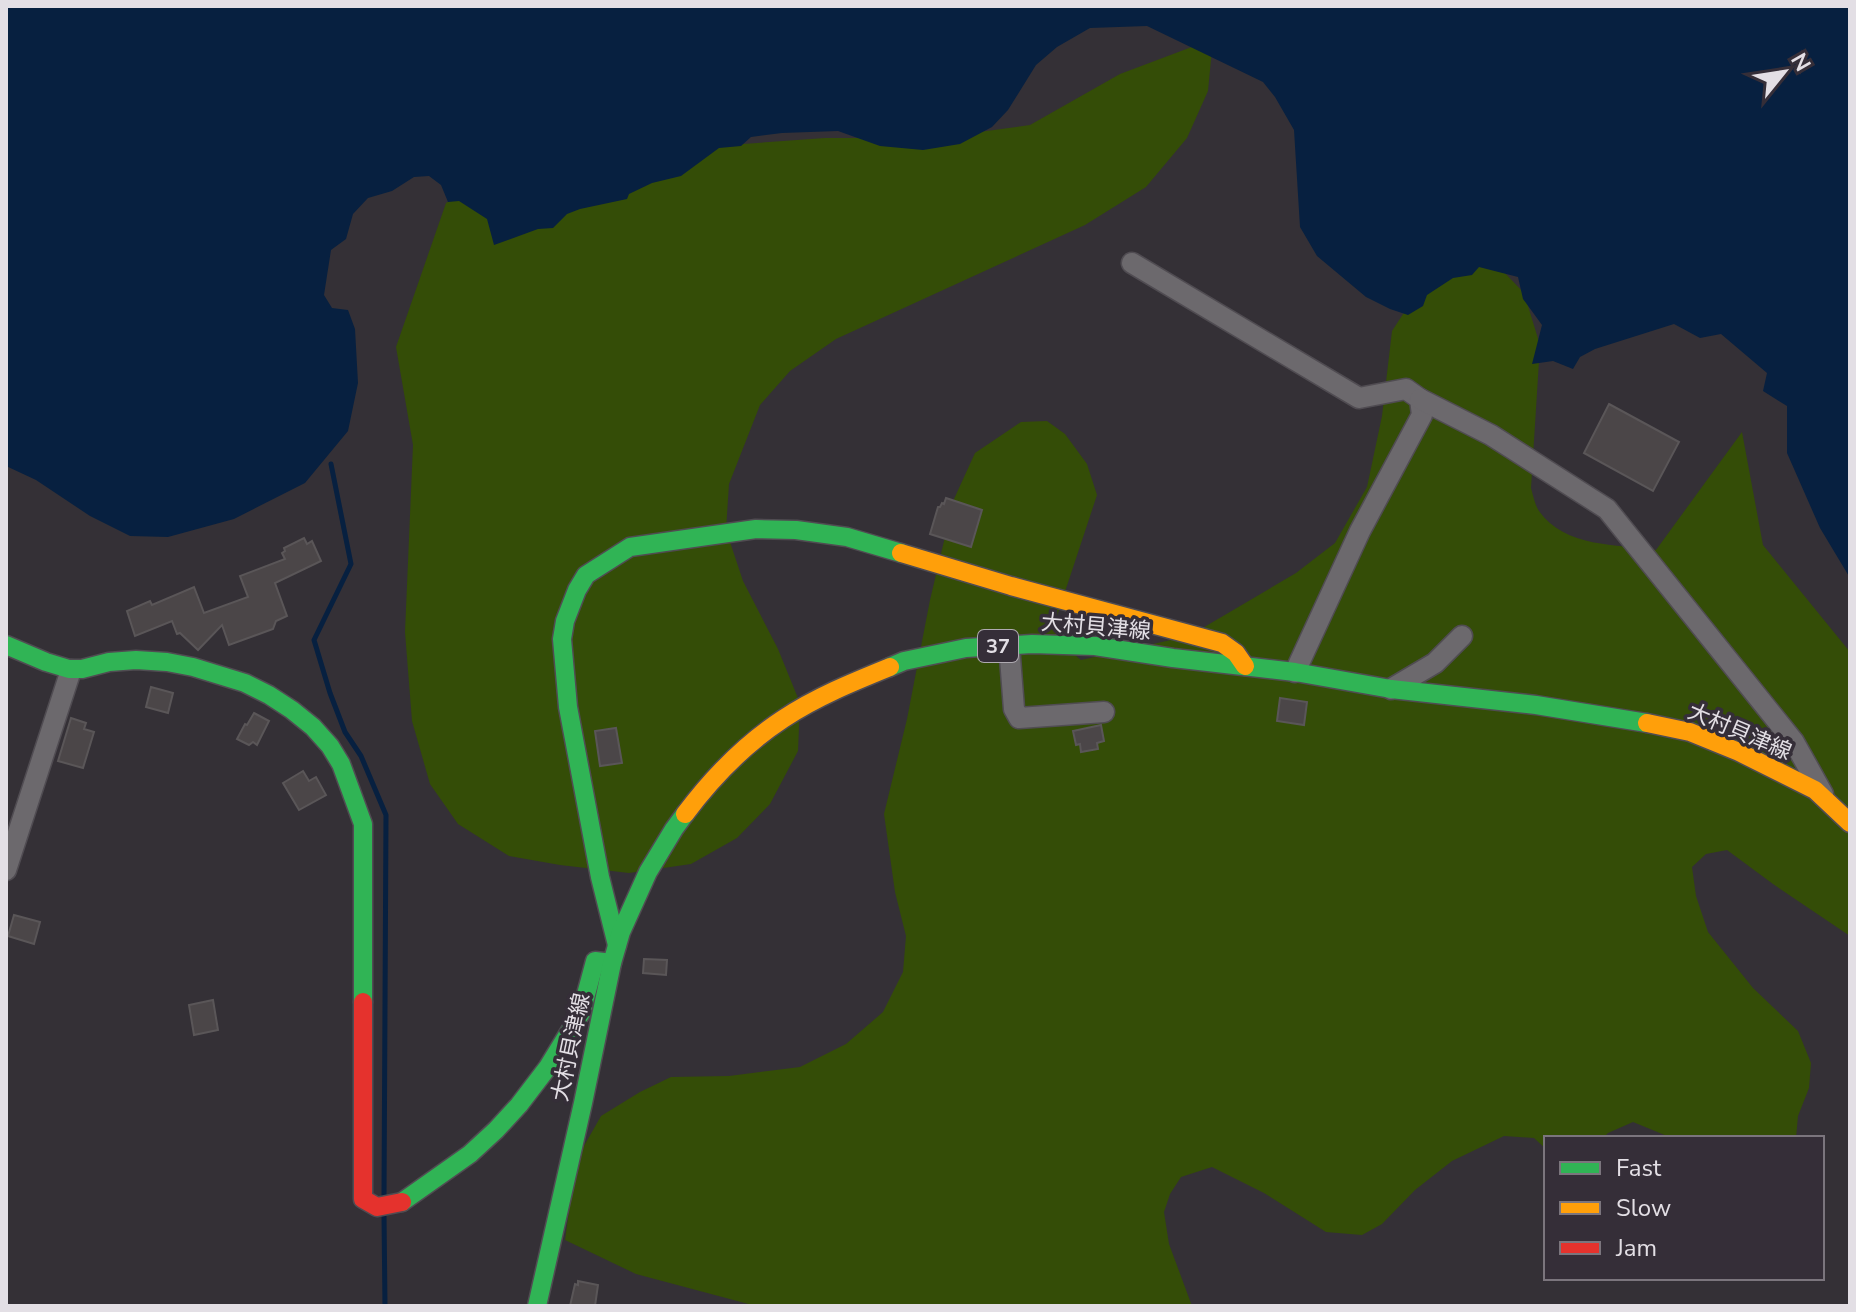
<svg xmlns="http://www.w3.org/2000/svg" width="1856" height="1312" font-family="'Nunito Sans','Noto Sans JP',sans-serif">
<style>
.green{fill:#344d07}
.water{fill:#072040}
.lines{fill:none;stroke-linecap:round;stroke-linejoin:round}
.stream{stroke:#072040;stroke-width:5}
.building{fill:#4b4648;stroke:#5a5658;stroke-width:2}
.street-casing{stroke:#504c52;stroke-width:23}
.fast-casing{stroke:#504c52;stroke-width:21}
.slow-casing{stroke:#504c52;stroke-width:21}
.jam-casing{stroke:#504c52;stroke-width:21}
.street{stroke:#6c696d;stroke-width:20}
.fast{stroke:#30b455;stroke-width:18}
.slow{stroke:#ff9f0a;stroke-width:18}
.jam{stroke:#e5322d;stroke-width:18}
.labels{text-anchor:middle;stroke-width:7;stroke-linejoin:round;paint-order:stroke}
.shield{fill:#352e38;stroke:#afaab1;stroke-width:2}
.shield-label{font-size:20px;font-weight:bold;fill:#e3dfe5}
.street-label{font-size:22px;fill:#e3dfe5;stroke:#352e38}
</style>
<rect width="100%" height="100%" fill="#343036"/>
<g class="green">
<path d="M1213,39L1208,91L1187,138L1146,187L1085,225L836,339L790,371L760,405L729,484L726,530L743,581L778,649L800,703L798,751L770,804L737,838L691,864L629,873L560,865L509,856L458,824L430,784L412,721L405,632L413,445L396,347L446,203L493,177L647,151L825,138H935L1030,125L1120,74Z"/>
<path d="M1485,262L1503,271L1524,293L1540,345L1531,488C1533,495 1535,505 1539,511C1565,548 1617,544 1656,550L1742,432L1763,545L1850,652V936L1773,884L1727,850L1706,854L1692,867L1696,896L1708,932L1753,988L1798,1031L1811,1063L1809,1088L1798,1116L1796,1138H1672L1633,1122L1608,1133L1603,1138H1546V1149L1534,1138L1504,1136L1452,1161L1415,1190L1382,1224L1362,1235L1326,1232L1264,1193L1212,1167L1181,1177L1170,1194L1164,1212L1169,1244L1192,1306H756L636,1274L565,1240L576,1160L601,1116L640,1092L671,1077L729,1076L800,1067L846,1044L883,1012L903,972L906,936L895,892L884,814L907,719L930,600L954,499L975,453L1021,422L1047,421L1065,434L1087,464L1097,495L1055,622L1058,641L1081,660L1189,636L1296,573L1335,543L1367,487L1382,416L1392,331L1416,294Z"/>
</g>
<path class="water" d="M6,6H1850V578L1820,528L1787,453V406L1763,391L1767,373L1721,334L1700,338L1674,324L1595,349L1580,357L1573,369L1553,361L1532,364L1542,325L1523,299L1518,277L1479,267L1472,275L1453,278L1427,295L1423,306L1408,315L1390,309L1366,297L1317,256L1300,227L1294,130L1275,97L1263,82L1147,26L1090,28L1057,47L1036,65L1008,110L992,127L960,144L923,150L880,146L838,131L782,133L751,137L741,146L719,148L681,176L652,183L629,194L627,199L580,209L567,214L553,228L538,229L494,245L487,219L459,201L448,202L441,185L429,176L414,177L392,191L368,198L353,214L346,239L331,250L324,295L332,308L348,310L355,329L358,383L348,431L305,483L234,519L168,537L130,536L90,516L36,480L6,466Z"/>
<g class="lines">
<g class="stream">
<path d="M331,464L351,564L314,640L330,693L345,732L361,756L386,815L384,1197"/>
<path d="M384,1215L385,1306"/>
</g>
</g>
<g class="building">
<path d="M1609,404L1679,442L1653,491L1584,453Z"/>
<path d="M946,498L982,510L971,547L930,534L938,507H940L942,503L944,504Z"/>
<path d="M304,538L307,544L312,541L321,561L275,583L287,616L276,621L273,629L229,645L222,625L198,650L180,633L177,634L172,621L135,636L127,611L150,601L152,605L194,587L204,613L248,597L240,576L285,559L282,553L285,551L284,548Z"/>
<path d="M151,687L173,693L168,713L146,707Z"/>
<path d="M1280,698L1307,702L1304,725L1277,721Z"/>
<path d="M254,713L269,721L257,745L253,742L249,745L237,739L245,724L247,725Z"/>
<path d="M71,718L86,723L84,729L94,732L83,768L58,761Z"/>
<path d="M1101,725L1104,741L1097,743L1098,749L1081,752L1080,744L1076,745L1073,731Z"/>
<path d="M616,728L622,763L600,766L595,731Z"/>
<path d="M303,771L309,781L316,777L326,795L299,810L283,783Z"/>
<path d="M14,915L40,922L34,944L8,936Z"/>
<path d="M644,959L667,960L666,975L643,973Z"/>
<path d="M213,1000L218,1030L194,1035L189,1005Z"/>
<path d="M578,1281L598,1285L595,1306H570L575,1284L578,1285Z"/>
</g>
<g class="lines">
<defs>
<g id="street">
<path d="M1132,263L1359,398L1406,389L1420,399L1422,415L1360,531L1295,672"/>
<path d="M1420,399L1491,435L1607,509L1794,742L1823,794"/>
<path d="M1009,645L1014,709L1019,718L1104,712"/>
<path d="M1391,689L1435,663L1462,636"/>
<path d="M6,870L71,670"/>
</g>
<g id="fast">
<path d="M6,645L46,662L69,669H82L109,662L136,660L167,662L193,667L245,683L269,695L292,710L313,727L330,746L341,764L363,824V1002"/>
<path d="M890,667L904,661L966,648L1032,644L1095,646L1173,658L1295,672L1391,689L1536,705L1647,723"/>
<path d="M617,945L600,877L568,707L562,639L565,621L577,590L586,575L630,547L756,529L796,530L847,537L901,553"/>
<path d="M402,1202L470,1154L496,1130L519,1105L548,1067L581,1013L595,961L612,963"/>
<path d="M537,1306L583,1103L612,963L621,932L648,872L674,829L685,814"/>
</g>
<g id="slow">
<path d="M901,553L1011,586L1222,643L1236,653L1245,666"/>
<path d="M1647,723L1690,732L1739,752L1815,790L1850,823"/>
<path d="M685,814C712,778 745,744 783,719C816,697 853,682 890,667"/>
</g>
<path id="jam" d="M363,1002V1199L377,1207L402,1202"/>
</defs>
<use href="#street" class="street-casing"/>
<use href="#fast" class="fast-casing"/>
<use href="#slow" class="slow-casing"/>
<use href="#jam" class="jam-casing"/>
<use href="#street" class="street"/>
<use href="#fast" class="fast"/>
<use href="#slow" class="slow"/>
<use href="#jam" class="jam"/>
</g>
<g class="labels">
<rect class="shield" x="978" y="630" width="40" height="32" rx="6"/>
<g class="shield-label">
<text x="998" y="653">37</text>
</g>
<g class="street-label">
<text transform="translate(1096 626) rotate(5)" y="8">大村貝津線</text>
<text transform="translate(1740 731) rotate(23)" y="8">大村貝津線</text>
<text transform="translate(570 1047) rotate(-78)" y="8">大村貝津線</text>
</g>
</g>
<rect width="1856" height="1312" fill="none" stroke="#e3dfe5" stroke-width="16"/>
<rect x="1544" y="1136" width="280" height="144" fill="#352e38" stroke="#7b757d" stroke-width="2"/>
<rect x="1560" y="1162" width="40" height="12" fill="#30b455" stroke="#7b757d" stroke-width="2"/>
<text x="1616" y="1176" font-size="24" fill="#e3dfe5">Fast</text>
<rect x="1560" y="1202" width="40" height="12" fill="#ff9f0a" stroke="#7b757d" stroke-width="2"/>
<text x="1616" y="1216" font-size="24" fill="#e3dfe5">Slow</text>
<rect x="1560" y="1242" width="40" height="12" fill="#e5322d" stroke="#7b757d" stroke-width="2"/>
<text x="1616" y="1256" font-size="24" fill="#e3dfe5">Jam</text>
<g transform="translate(1784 72) rotate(60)" stroke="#352e38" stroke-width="6" paint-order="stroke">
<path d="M0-6L14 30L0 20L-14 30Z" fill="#e3dfe5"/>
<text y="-12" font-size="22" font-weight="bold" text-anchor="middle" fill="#e3dfe5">N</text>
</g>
</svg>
